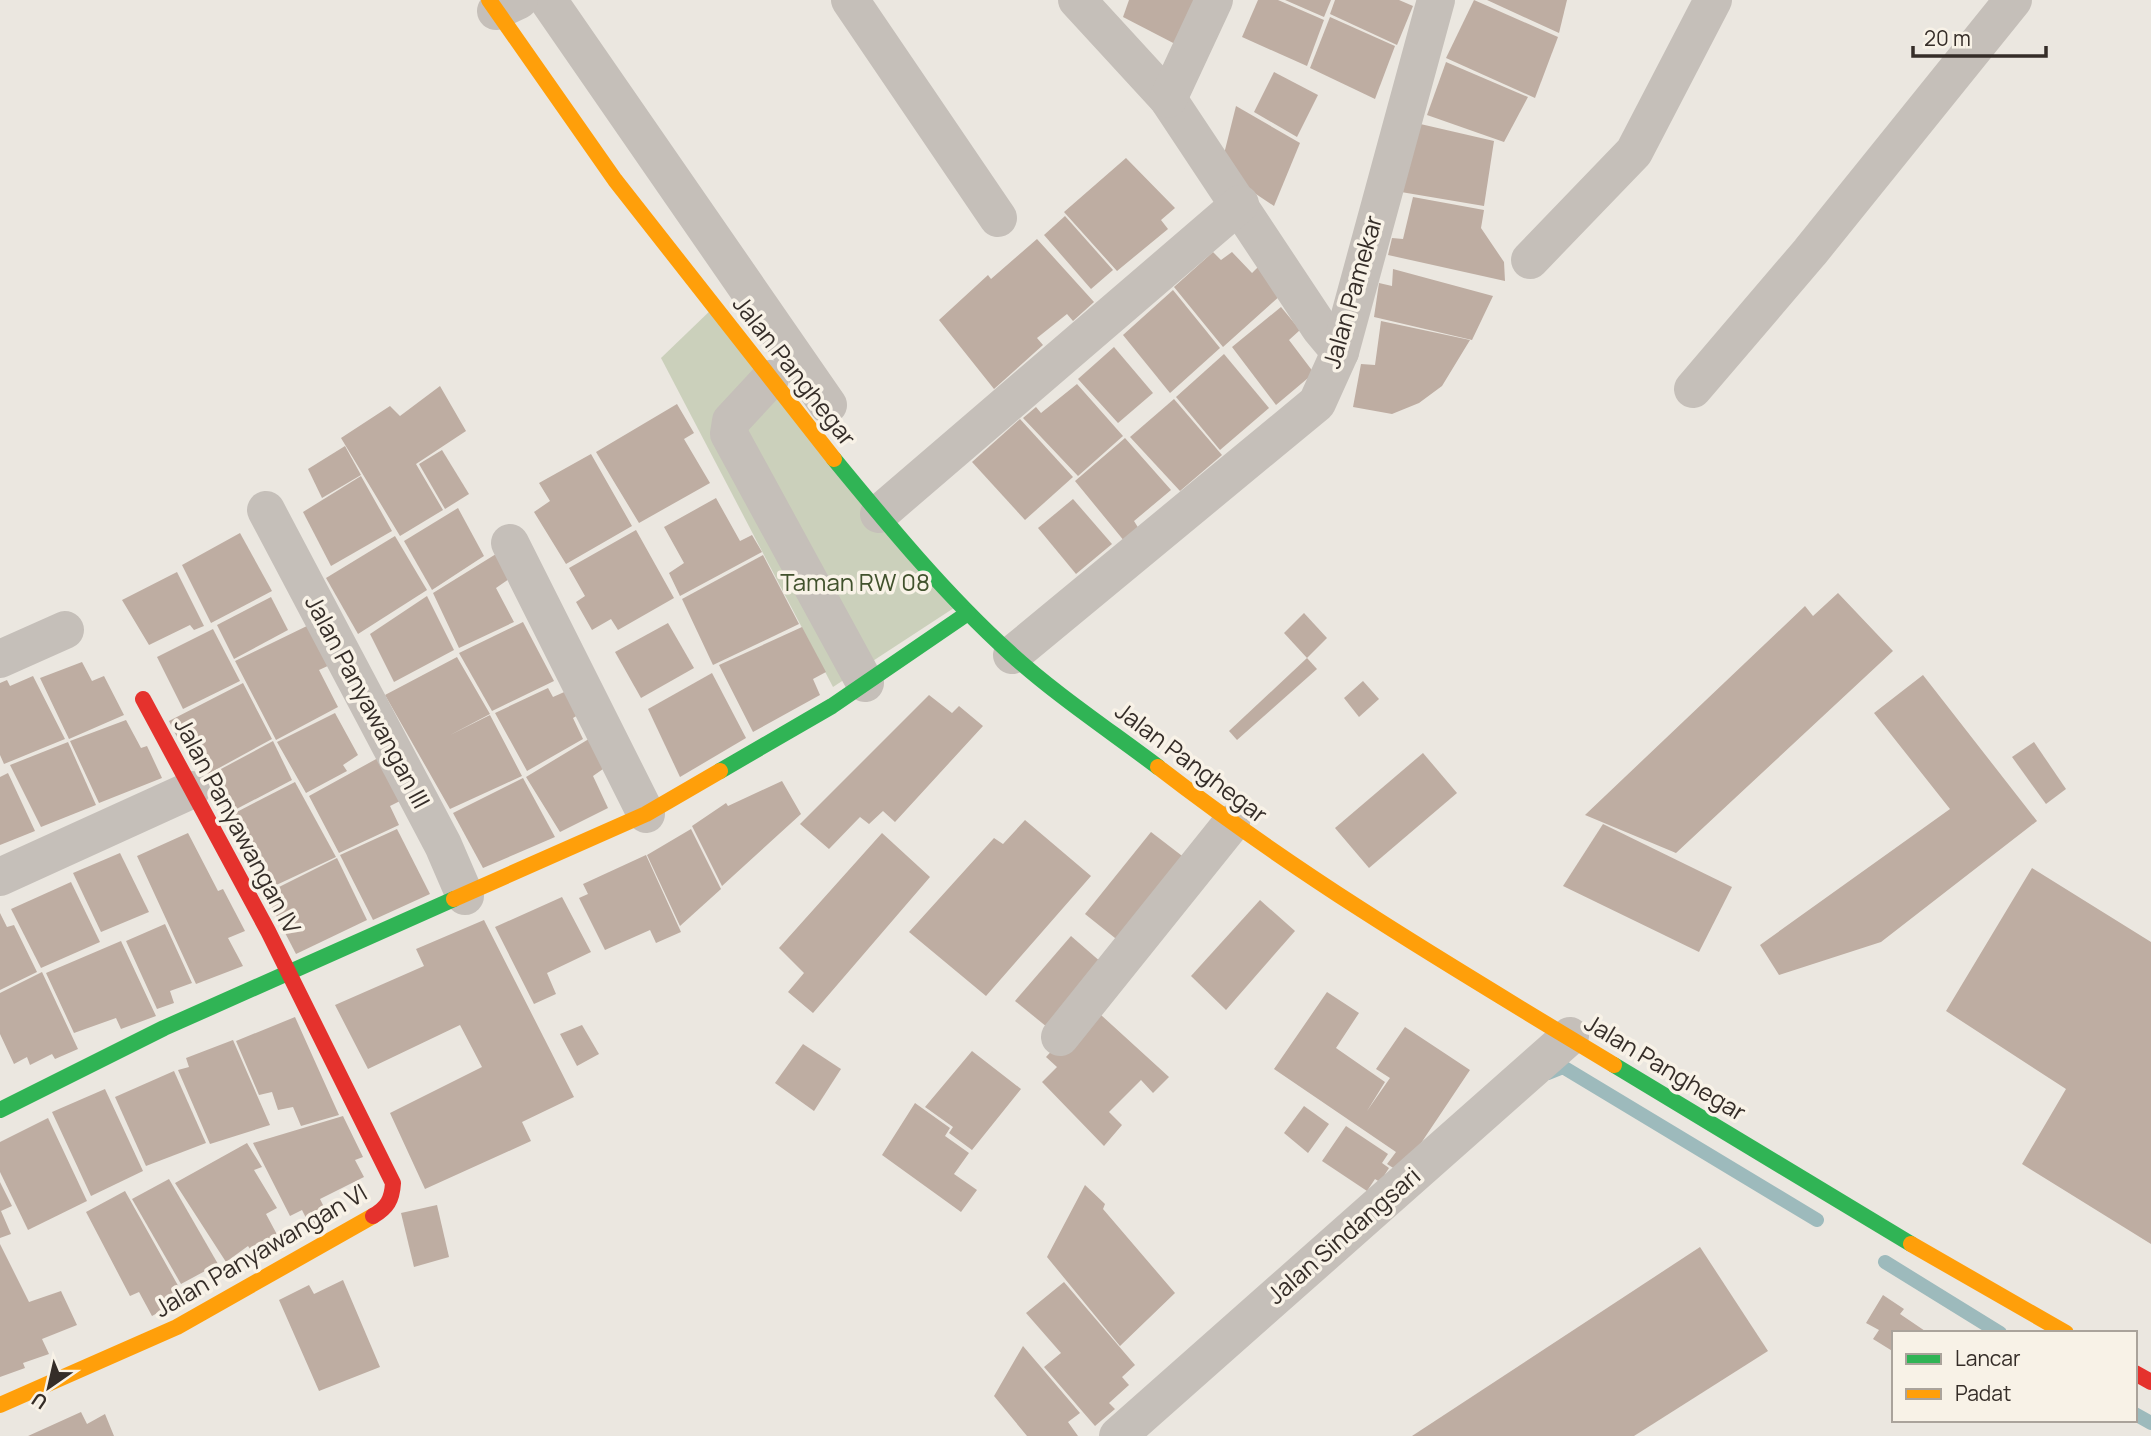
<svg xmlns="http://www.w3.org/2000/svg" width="2151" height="1436" font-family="Manrope,sans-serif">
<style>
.green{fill:#cbd0bb}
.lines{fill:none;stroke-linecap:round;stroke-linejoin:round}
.stream{stroke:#9dbabc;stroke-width:14}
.building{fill:#beada2}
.street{stroke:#c5bfb9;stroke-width:38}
.fast{stroke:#30b455;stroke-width:16}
.slow{stroke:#ff9f0a;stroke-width:16}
.jam{stroke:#e5322d;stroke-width:16}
.labels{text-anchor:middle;stroke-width:7;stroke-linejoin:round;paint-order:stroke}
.street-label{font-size:24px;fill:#352d28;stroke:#f8f2e7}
.park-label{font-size:24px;fill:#41522d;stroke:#f8f2e7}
</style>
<rect width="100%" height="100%" fill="#ebe7e0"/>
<path class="green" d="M714,307L960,604L833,687L661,358Z"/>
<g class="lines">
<g class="stream">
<path d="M1548,1073L1563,1067L1817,1220"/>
<path d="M1885,1262L2000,1333"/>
<path d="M2135,1414L2151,1423"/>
</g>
</g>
<g class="building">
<path d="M1129,0H1199L1179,46L1123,17Z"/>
<path d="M1258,0H1278L1324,20L1307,66L1242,37Z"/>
<path d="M1285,0H1331L1324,17Z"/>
<path d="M1335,0H1399L1413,6L1397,45L1330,14Z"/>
<path d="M1474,0L1558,37L1535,98L1446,58Z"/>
<path d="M1487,0H1567L1559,33Z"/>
<path d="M1330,17L1395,46L1375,99L1310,68Z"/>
<path d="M1446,62L1528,97L1504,142L1427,115Z"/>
<path d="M1274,72L1318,95L1297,137L1254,112Z"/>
<path d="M1236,106L1300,143L1274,206L1220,170Z"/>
<path d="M1416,123L1494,141L1484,206L1401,192Z"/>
<path d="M1126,158L1175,208L1161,220L1168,229L1117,271L1064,212Z"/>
<path d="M1413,197L1484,210L1481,228L1504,262L1505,281L1388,255L1392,238L1403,239Z"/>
<path d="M1065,216L1113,270L1091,289L1044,235Z"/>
<path d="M1037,239L1094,302L1073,321L1067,314L1037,338L1043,345L994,389L939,320L988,275L991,279Z"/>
<path d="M1213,252L1221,260L1232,252L1252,273L1258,267L1281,295L1223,347L1174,287Z"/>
<path d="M1393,269L1493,296L1472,340L1374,317L1379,283L1392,286Z"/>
<path d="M1173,290L1220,348L1170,393L1123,335Z"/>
<path d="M1281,307L1300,330L1289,340L1314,373L1276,405L1232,347Z"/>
<path d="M1381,321L1470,340L1442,386L1419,403L1392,414L1353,407L1361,364L1375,365Z"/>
<path d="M1114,347L1153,393L1118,423L1078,379Z"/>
<path d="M1224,354L1269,408L1220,450L1176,397Z"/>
<path d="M1077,384L1123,436L1078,476L1023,418L1036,407L1041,413Z"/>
<path d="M440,386L466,431L416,464L443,510L400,536L341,438L390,406L400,416Z"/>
<path d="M1174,399L1222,455L1180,491L1130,437Z"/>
<path d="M677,404L694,433L684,439L710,483L639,523L596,452Z"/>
<path d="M1020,419L1073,477L1025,520L972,462Z"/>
<path d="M1125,438L1171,490L1134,521L1139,529L1125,542L1075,481Z"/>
<path d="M345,446L361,475L322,498L308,469Z"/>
<path d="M442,450L469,494L445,509L419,464Z"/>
<path d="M591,454L632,526L566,564L534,512L550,501L539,483Z"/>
<path d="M361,476L392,531L331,566L303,512Z"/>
<path d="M716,498L740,541L752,535L762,552L680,596L669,573L684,563L664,527Z"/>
<path d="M1073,499L1112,544L1076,574L1038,528Z"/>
<path d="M458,508L484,556L432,590L404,541Z"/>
<path d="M636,530L674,598L618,630L611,619L592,630L576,602L585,596L569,568Z"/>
<path d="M240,533L272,591L211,623L182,565Z"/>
<path d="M395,536L427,590L358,634L326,578Z"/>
<path d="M496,554L509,579L496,588L514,622L459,648L433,593Z"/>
<path d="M763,555L799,624L713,665L682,599Z"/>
<path d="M177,572L204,626L194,630L190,625L149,645L122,600Z"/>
<path d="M1838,593L1893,651L1676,853L1585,815L1805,606L1813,616Z"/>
<path d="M427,596L454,650L394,682L370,634Z"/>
<path d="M271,597L288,630L234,659L217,625Z"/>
<path d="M1304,613L1327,638L1307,658L1284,633Z"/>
<path d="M523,622L554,681L492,711L459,653Z"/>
<path d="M668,623L694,668L641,698L615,652Z"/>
<path d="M311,624L332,664L319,670L338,707L276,740L235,661Z"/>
<path d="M802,627L826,672L813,679L820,695L753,732L719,665Z"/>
<path d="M213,629L240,681L183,709L157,657Z"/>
<path d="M457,657L490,714L450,735L490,715L522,776L450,809L385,695Z"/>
<path d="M1307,658L1317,669L1237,740L1229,731Z"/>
<path d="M82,662L92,681L104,676L124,715L69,739L40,678Z"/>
<path d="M712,673L746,738L680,777L648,709Z"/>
<path d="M1923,675L2037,821L1881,942L1779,975L1760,945L1950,809L1874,713Z"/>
<path d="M33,676L65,739L4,764L0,755V683L7,680L10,686Z"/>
<path d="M1363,681L1379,699L1359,717L1344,698Z"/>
<path d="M243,683L272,739L208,774L188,735L178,739L169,721Z"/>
<path d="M548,688L553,697L571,689L583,712L573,718L583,739L527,771L495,713Z"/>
<path d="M929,695L952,713L959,706L983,726L895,822L883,811L869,824L860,817L829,849L800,824Z"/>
<path d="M335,713L358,755L343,765L347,771L306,793L277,742Z"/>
<path d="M126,720L141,748L147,746L162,778L99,803L70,741Z"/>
<path d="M597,734L613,762L593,776L608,808L560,832L526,777Z"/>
<path d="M273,741L292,780L227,814L208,776Z"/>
<path d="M68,742L96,805L41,827L10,765Z"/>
<path d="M2034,742L2066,789L2046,804L2012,757Z"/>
<path d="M1423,753L1457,793L1369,868L1335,828Z"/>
<path d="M378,758L400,801L390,806L399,825L339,853L309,796Z"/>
<path d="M8,773L35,831L0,845V777Z"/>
<path d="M523,778L555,837L483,868L453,813Z"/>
<path d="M782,781L801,814L722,886L692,826L726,803L728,806Z"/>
<path d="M295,782L336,857L270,888L229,816Z"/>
<path d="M1025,820L1091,876L986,996L909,932L994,838L1003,844Z"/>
<path d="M1603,824L1732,887L1699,952L1563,886Z"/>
<path d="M397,829L430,894L373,920L340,855Z"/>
<path d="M691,829L721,889L680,926L647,855Z"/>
<path d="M1151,832L1190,862L1125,946L1085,914Z"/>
<path d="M188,833L218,891L223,889L245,931L228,938L243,966L196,984L137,856Z"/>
<path d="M882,833L930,877L813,1013L788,992L804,973L779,948Z"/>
<path d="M120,853L149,912L101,932L73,873Z"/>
<path d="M646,855L681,932L656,943L650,930L605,950L579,898L588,894L583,884Z"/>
<path d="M337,858L367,920L296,954L265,894Z"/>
<path d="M2032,868L2151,942V1244L2022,1164L2066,1089L1946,1011Z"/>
<path d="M71,882L100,942L41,968L11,909Z"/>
<path d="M562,897L591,952L547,973L556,994L534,1004L495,927Z"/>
<path d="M1260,900L1295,931L1226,1010L1191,976Z"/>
<path d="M0,913L7,927L14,925L37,972L0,990Z"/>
<path d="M484,920L574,1097L522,1122L531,1141L425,1189L390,1113L482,1067L460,1025L368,1069L335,1005L424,966L416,949Z"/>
<path d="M165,924L192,983L170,991L174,1003L157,1009L126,941Z"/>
<path d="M1071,936L1102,963L1047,1027L1015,1001Z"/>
<path d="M121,941L156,1016L121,1029L116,1018L74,1033L46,973Z"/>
<path d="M42,972L78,1049L55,1059L52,1054L30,1065L27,1057L14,1064L0,1034V993Z"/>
<path d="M1327,992L1359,1013L1336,1048L1385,1082L1367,1111L1390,1078L1376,1069L1405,1027L1470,1070L1401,1173L1387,1164L1396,1152L1274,1069Z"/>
<path d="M1101,1015L1169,1077L1153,1093L1141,1080L1109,1112L1122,1125L1104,1146L1042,1082L1057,1067L1046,1057L1068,1033Z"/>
<path d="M295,1017L339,1115L301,1126L293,1107L278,1110L272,1092L259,1095L236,1041Z"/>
<path d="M582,1025L599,1054L577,1066L560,1034Z"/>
<path d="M233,1040L270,1125L210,1144L178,1070L189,1067L186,1058Z"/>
<path d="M803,1044L841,1069L814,1111L775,1083Z"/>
<path d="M972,1051L1021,1089L972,1150L949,1133L953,1127L925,1107Z"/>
<path d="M174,1071L206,1143L146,1166L115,1097Z"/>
<path d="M105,1089L143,1171L91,1196L52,1112Z"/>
<path d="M915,1103L950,1128L945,1136L969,1153L954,1174L977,1190L961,1212L882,1155Z"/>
<path d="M1304,1106L1329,1124L1308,1153L1284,1133Z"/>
<path d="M343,1116L363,1157L355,1160L364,1177L320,1199L329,1217L311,1228L302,1210L290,1216L253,1143Z"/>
<path d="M48,1118L87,1201L28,1230L0,1172V1142Z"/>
<path d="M1346,1126L1388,1154L1382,1163L1389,1168L1380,1182L1375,1179L1367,1191L1322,1161Z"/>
<path d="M247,1143L262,1167L254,1170L277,1208L266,1214L281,1242L257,1259L248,1246L226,1262L175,1183Z"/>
<path d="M169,1179L218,1264L181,1284L132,1199Z"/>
<path d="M0,1182L12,1206L1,1211L11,1234L0,1238Z"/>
<path d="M1085,1185L1105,1204L1103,1209L1175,1293L1120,1346L1047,1257Z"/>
<path d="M125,1191L185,1298L152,1316L139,1292L130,1296L86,1212Z"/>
<path d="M437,1205L449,1257L414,1267L401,1213Z"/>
<path d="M0,1244L29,1302L61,1291L77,1325L42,1339L49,1354L23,1363L25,1368L0,1377Z"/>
<path d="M1700,1247L1768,1351L1634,1436H1412Z"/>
<path d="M343,1280L380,1367L319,1391L279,1300L309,1285L314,1294Z"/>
<path d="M1064,1282L1135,1365L1122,1377L1129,1385L1109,1403L1115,1409L1095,1426L1044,1367L1061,1353L1026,1313Z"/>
<path d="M1883,1295L1904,1309L1900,1314L1928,1333H1894V1352L1873,1339L1879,1330L1866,1323Z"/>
<path d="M1023,1346L1080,1413L1068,1422L1078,1436H1027L994,1396Z"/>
<path d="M81,1412L87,1424L105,1414L114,1436H28Z"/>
</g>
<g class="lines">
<g class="street">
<path d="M548,0L828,405"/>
<path d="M850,0L998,218"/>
<path d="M1077,0L1168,99L1320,328L1340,352"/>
<path d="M496,11L519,0"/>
<path d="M1168,99L1214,0"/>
<path d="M1530,260L1634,152L1713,0"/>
<path d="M770,379L731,421L729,434L865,683"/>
<path d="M1693,389L1810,252L2013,0"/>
<path d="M266,510L443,845L465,896"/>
<path d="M879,514L1240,204"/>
<path d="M510,543L646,814"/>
<path d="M1012,655L1317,403L1340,352L1436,0"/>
<path d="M0,659L65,630"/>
<path d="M0,877L191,790"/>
<path d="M1060,1037L1231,824"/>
<path d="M1118,1436L1570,1036"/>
</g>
<g class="fast">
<path d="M834,459C889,526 945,594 1010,653C1055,694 1109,730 1158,767"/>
<path d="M720,771L832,706L968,613"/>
<path d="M1614,1065L1911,1244"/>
<path d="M0,1110L164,1028L454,899"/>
</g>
<g class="slow">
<path d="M489,0L615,180L834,459"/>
<path d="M1158,767C1304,880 1457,970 1614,1065"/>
<path d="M454,899L646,814L720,771"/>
<path d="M1911,1244L2066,1333"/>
<path d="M0,1405L177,1327L373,1216"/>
</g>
<g class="jam">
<path d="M143,699L268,931L393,1183C392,1200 387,1208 373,1216"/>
<path d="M2135,1373L2151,1382"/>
</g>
</g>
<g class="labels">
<g class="street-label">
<text transform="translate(1353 292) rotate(-74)" y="8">Jalan Pamekar</text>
<text transform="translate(794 371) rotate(52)" y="8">Jalan Panghegar</text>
<text transform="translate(367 702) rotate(62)" y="8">Jalan Panyawangan III</text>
<text transform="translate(1191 763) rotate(37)" y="8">Jalan Panghegar</text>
<text transform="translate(237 826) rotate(62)" y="8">Jalan Panyawangan IV</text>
<text transform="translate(1665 1068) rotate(31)" y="8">Jalan Panghegar</text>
<text transform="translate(1344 1236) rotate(-41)" y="8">Jalan Sindangsari</text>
<text transform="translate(261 1251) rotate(-30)" y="8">Jalan Panyawangan VI</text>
</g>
<g class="park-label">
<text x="855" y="591">Taman RW 08</text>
</g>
</g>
<rect x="1892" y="1331" width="245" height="91" fill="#f8f2e7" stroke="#aaa39b" stroke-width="2"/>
<rect x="1906" y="1354" width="35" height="10" fill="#30b455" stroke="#aaa39b" stroke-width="2"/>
<text x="1955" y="1366" font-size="21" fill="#352d28">Lancar</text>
<rect x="1906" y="1389" width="35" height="10" fill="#ff9f0a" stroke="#aaa39b" stroke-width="2"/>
<text x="1955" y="1401" font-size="21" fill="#352d28">Padat</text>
<g transform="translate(49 1387) rotate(214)" stroke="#f8f2e7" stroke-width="5" paint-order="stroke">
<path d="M0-5L12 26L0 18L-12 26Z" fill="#352d28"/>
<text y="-10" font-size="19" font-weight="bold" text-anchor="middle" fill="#352d28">U</text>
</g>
<path d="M1913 46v10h133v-10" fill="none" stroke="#352d28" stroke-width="3.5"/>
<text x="1924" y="46" font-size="21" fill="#352d28" stroke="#f8f2e7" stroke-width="5" paint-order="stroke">20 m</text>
</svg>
